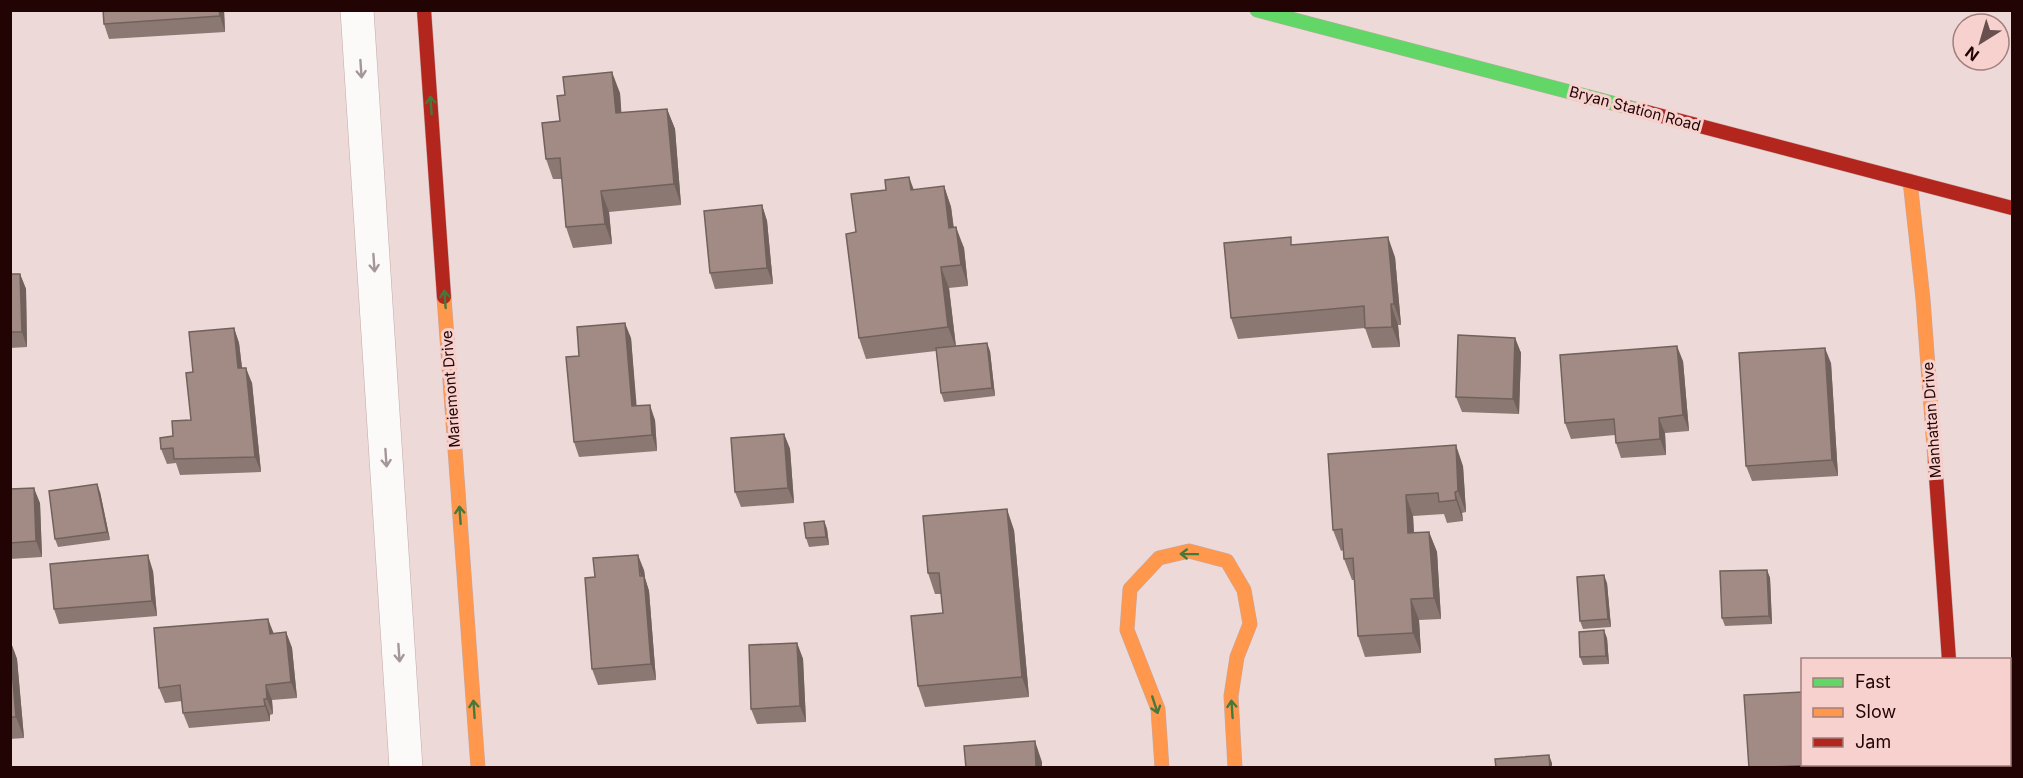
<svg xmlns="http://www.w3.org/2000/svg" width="2023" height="778" font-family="Inter,sans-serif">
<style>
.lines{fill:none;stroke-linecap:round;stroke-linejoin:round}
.street-casing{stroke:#c3aaa8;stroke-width:34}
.fast-casing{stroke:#c3aaa8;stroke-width:15}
.slow-casing{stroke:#c3aaa8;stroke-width:15}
.jam-casing{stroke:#c3aaa8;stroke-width:15}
.street{stroke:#fcf9f9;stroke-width:33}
.fast{stroke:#63d668;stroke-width:14}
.slow{stroke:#ff974d;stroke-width:14}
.jam{stroke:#b3261e;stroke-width:14}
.wall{fill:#8b7872}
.shaded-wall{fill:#71615c}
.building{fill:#a28b84;stroke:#71615c;stroke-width:1.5}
.oneway{stroke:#a59797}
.oneway2{stroke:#46783b}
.labels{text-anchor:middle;stroke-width:6;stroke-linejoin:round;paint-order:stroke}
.street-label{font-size:15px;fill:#220404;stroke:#f7d1cd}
</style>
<rect width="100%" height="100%" fill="#edd9d7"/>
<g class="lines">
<defs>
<g id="street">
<path d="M357,10L406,768"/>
<path d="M1956,764L1957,768"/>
</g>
<path id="fast" d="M1257,10L1639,110"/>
<g id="slow">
<path d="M1910,181L1923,299L1935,462"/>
<path d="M444,297L478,768"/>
<path d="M1162,768L1158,709L1127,630L1130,589L1159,558L1189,551L1227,561L1244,590L1250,624L1237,657L1231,696L1235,768"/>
</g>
<g id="jam">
<path d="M424,10L444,297"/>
<path d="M1639,110L2012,208"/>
<path d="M1935,462L1949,660"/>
</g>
</defs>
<use href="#street" class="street-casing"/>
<use href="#fast" class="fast-casing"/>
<use href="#slow" class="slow-casing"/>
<use href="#jam" class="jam-casing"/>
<use href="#street" class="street"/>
<use href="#fast" class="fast"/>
<use href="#slow" class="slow"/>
<use href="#jam" class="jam"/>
</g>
<g class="wall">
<path d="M103,10H224L225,32L109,39L104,24Z"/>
<path d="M620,93L621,113L667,109L675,129L681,205L609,212L612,244L573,248L566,227L562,179H553L546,159L560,121Z"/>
<path d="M944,186L951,207L954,228L964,248L968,286L949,288L956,346L990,351L995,396L944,402L941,393L936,351L866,359L859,338L856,232L914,190Z"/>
<path d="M762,205L767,221L773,284L715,289L710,273Z"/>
<path d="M1293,245L1395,257L1401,325H1398L1400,347L1372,348L1365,328L1238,339L1231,318Z"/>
<path d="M10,274H20L26,289L27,347L10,348Z"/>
<path d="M234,328L239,343L242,368L252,383L261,472L180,475L176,463L167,464L161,449L191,420L193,372Z"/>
<path d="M631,338L636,406L655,420L657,451L579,457L574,442L579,356Z"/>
<path d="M1515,338L1521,353L1519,414L1462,412L1456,397Z"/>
<path d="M1683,361L1689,431L1665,433L1666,455L1621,458L1616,443L1615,435L1571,439L1565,423Z"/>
<path d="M1831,363L1838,476L1752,481L1746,466Z"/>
<path d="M784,434L790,449L794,503L741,507L735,492Z"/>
<path d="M1463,466L1466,512L1462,513L1463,521L1447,523L1444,514L1413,516L1414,533L1429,532L1437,552L1441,619L1419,620L1421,653L1365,657L1358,636L1354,580H1352L1344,559V550L1341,551L1333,530Z"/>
<path d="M10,489L40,503L42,557L10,559Z"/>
<path d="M100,492L110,540L58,547L55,539Z"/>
<path d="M824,521L827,529L829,545L809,547L806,538Z"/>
<path d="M1014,530L1029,697L925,707L918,686L943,613L941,594H935L928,573Z"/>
<path d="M644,570L645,578L649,591L656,680L598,685L592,669Z"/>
<path d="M1767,570L1770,578L1772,624L1725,626L1722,618Z"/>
<path d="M153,571L157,616L59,624L54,609Z"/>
<path d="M1607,583L1611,627L1583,629L1580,621Z"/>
<path d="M286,632L292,648L297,698L272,700L273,714L270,715V721L189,728L183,713L182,701L165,703L159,688L274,633Z"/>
<path d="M1607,638L1609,664L1583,665L1580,657Z"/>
<path d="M10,640L17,659L24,738L10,739Z"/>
<path d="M797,643L803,659L806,722L757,724L751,709Z"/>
<path d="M1803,765H1826L1827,768H1749Z"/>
</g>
<g class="shaded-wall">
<path d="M219,10H224L225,32L220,16Z"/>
<path d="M612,72L620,93L623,134L616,113Z"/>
<path d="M667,109L675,129L681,205L674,184Z"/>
<path d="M909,177L917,198L911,190Z"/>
<path d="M944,186L951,207L956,249L949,228Z"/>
<path d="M601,191L609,212L612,244L605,224Z"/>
<path d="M762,205L767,221L773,284L767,268Z"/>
<path d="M956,227L964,248L968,286L961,265Z"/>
<path d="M1388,237L1395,257L1401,325L1394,304Z"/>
<path d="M941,267L949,288L956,348L948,327Z"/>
<path d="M20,274L26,289L27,347L22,332Z"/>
<path d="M1391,304L1398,325L1400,347L1392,327Z"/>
<path d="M625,323L631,338L638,422L632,406Z"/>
<path d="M234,328L239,343L244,384L238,368Z"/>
<path d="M1515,338L1521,353L1519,414L1513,399Z"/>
<path d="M987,343L990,351L995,396L992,388Z"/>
<path d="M1677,346L1683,361L1689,431L1683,415Z"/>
<path d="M1825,348L1831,363L1838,476L1832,460Z"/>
<path d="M246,368L252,383L261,472L255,457Z"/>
<path d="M650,405L655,420L657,451L652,435Z"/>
<path d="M1659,418L1665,433L1666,455L1660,439Z"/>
<path d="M784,434L790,449L794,503L788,488Z"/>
<path d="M1456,445L1463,466L1466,512L1458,491Z"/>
<path d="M97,484L100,492L110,540L107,532Z"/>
<path d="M34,488L40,503L42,557L36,541Z"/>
<path d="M1455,492L1462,513L1463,521L1456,500Z"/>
<path d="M1406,495L1413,516L1415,554L1408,533Z"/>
<path d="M1007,509L1014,530L1029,697L1022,677Z"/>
<path d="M824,521L827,529L829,545L826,537Z"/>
<path d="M1429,532L1437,552L1441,619L1434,598Z"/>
<path d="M148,555L153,571L157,616L152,601Z"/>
<path d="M638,555L644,570L645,578L649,591L656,680L651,664Z"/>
<path d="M1767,570L1770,578L1772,624L1769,616Z"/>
<path d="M1604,575L1607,583L1611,627L1608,619Z"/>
<path d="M1411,599L1419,620L1421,653L1413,633Z"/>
<path d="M268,619L274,634H270Z"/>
<path d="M1604,630L1607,638L1609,664L1606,656Z"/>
<path d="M286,632L292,648L297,698L291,682Z"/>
<path d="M10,640L17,659L24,738L16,717Z"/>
<path d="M797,643L803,659L806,722L800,706Z"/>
<path d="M266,685L272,700L273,714L267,699Z"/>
<path d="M264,699L270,715V721L265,706Z"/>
<path d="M1035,741L1042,762V768H1036Z"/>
<path d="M1549,755L1552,763V768H1550Z"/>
<path d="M1822,765H1826L1827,768H1823Z"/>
</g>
<g class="building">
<path d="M103,10H219L220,16L104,24Z"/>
<path d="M612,72L616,113L667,109L674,184L601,191L605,224L566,227L560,158L546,159L542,123L560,121L557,96L565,95L563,77Z"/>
<path d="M909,177L911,190L944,186L949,228L956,227L961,265L941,267L948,327L859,338L846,234L856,232L851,194L886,190L885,180Z"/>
<path d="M762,205L767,268L710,273L704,211Z"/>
<path d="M1291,237V245L1388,237L1394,304H1391L1392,327L1365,328L1364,306L1231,318L1224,243Z"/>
<path d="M10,274H20L22,332H10Z"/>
<path d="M625,323L632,406L650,405L652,435L574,442L566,357L579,356L577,327Z"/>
<path d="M234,328L238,368H246L255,457L174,459L173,448L161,449L160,438L173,436L172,421L191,420L186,373L193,372L189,332Z"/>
<path d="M1458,335L1515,338L1513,399L1456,397Z"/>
<path d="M987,343L992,388L941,393L936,348Z"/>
<path d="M1677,346L1683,415L1659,418L1660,439L1616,443L1614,419L1565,423L1560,355Z"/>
<path d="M1825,348L1832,460L1746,466L1739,353Z"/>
<path d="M784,434L788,488L735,492L731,438Z"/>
<path d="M1456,445L1458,491L1455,492L1456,500L1439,502L1438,493L1406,495L1408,533L1429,532L1434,598L1411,599L1413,633L1358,636L1353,558L1344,559L1342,529L1333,530L1328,454Z"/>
<path d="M97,484L107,532L55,539L49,491Z"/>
<path d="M34,488L36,541L10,543V489Z"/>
<path d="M1007,509L1022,677L918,686L911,616L943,613L939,573H928L923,516Z"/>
<path d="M824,521L826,537L806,538L804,523Z"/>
<path d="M148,555L152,601L54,609L50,564Z"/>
<path d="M638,555L640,576H644L651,664L592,669L585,578L595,577L593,558Z"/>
<path d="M1767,570L1769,616L1722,618L1720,571Z"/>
<path d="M1604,575L1608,619L1580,621L1577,577Z"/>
<path d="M268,619L270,634L286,632L291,682L266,685L267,699H264L265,706L183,713L180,685L159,688L154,628Z"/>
<path d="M1604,630L1606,656L1580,657L1579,632Z"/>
<path d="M797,643L800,706L751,709L749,645Z"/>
<path d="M10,646L16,717H10Z"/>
<path d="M1803,692V765H1814L1749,768L1744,695Z"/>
<path d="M1035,741L1036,768H966L964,746Z"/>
<path d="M1549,755L1550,768H1496L1495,759Z"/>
</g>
<defs><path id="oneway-shaft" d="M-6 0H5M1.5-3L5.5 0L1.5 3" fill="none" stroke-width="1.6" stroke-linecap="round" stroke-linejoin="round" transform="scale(1.5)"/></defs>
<g class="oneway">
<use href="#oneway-shaft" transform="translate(361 69) rotate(86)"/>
<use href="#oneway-shaft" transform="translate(374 263) rotate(86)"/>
<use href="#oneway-shaft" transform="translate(386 458) rotate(86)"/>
<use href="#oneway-shaft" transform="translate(399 653) rotate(86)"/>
</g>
<g class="oneway2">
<use href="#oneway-shaft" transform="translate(431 105) rotate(-94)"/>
<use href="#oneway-shaft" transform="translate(445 299) rotate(-94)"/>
<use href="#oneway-shaft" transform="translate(460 515) rotate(-94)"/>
<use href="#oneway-shaft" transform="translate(1189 554) rotate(-179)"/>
<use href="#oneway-shaft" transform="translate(1155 705) rotate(72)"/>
<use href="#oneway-shaft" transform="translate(474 709) rotate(-94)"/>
<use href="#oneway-shaft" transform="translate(1232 709) rotate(-94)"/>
</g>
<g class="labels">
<g class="street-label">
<text transform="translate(1635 109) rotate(15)" y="5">Bryan Station Road</text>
<text transform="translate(451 389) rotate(-94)" y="5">Mariemont Drive</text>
<text transform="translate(1932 420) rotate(-94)" y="5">Manhattan Drive</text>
</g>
</g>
<rect width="2023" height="778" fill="none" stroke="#220404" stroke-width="24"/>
<rect x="1801" y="658" width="210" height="108" fill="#f7d1cd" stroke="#a27f7d" stroke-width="1.5"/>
<rect x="1813" y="678" width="30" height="9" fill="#63d668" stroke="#a27f7d" stroke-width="1.5"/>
<text x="1855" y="688" font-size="18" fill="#220404">Fast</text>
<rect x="1813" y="708" width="30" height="9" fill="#ff974d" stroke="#a27f7d" stroke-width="1.5"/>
<text x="1855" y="718" font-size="18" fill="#220404">Slow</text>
<rect x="1813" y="738" width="30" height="9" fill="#b3261e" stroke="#a27f7d" stroke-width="1.5"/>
<text x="1855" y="748" font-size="18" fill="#220404">Jam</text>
<g transform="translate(1981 42) rotate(217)"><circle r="28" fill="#f7d1cd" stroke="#a27f7d" stroke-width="1.5"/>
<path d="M0-4.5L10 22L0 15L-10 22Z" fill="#694f4e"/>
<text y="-9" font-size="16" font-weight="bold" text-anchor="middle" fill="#220404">N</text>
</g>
</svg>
